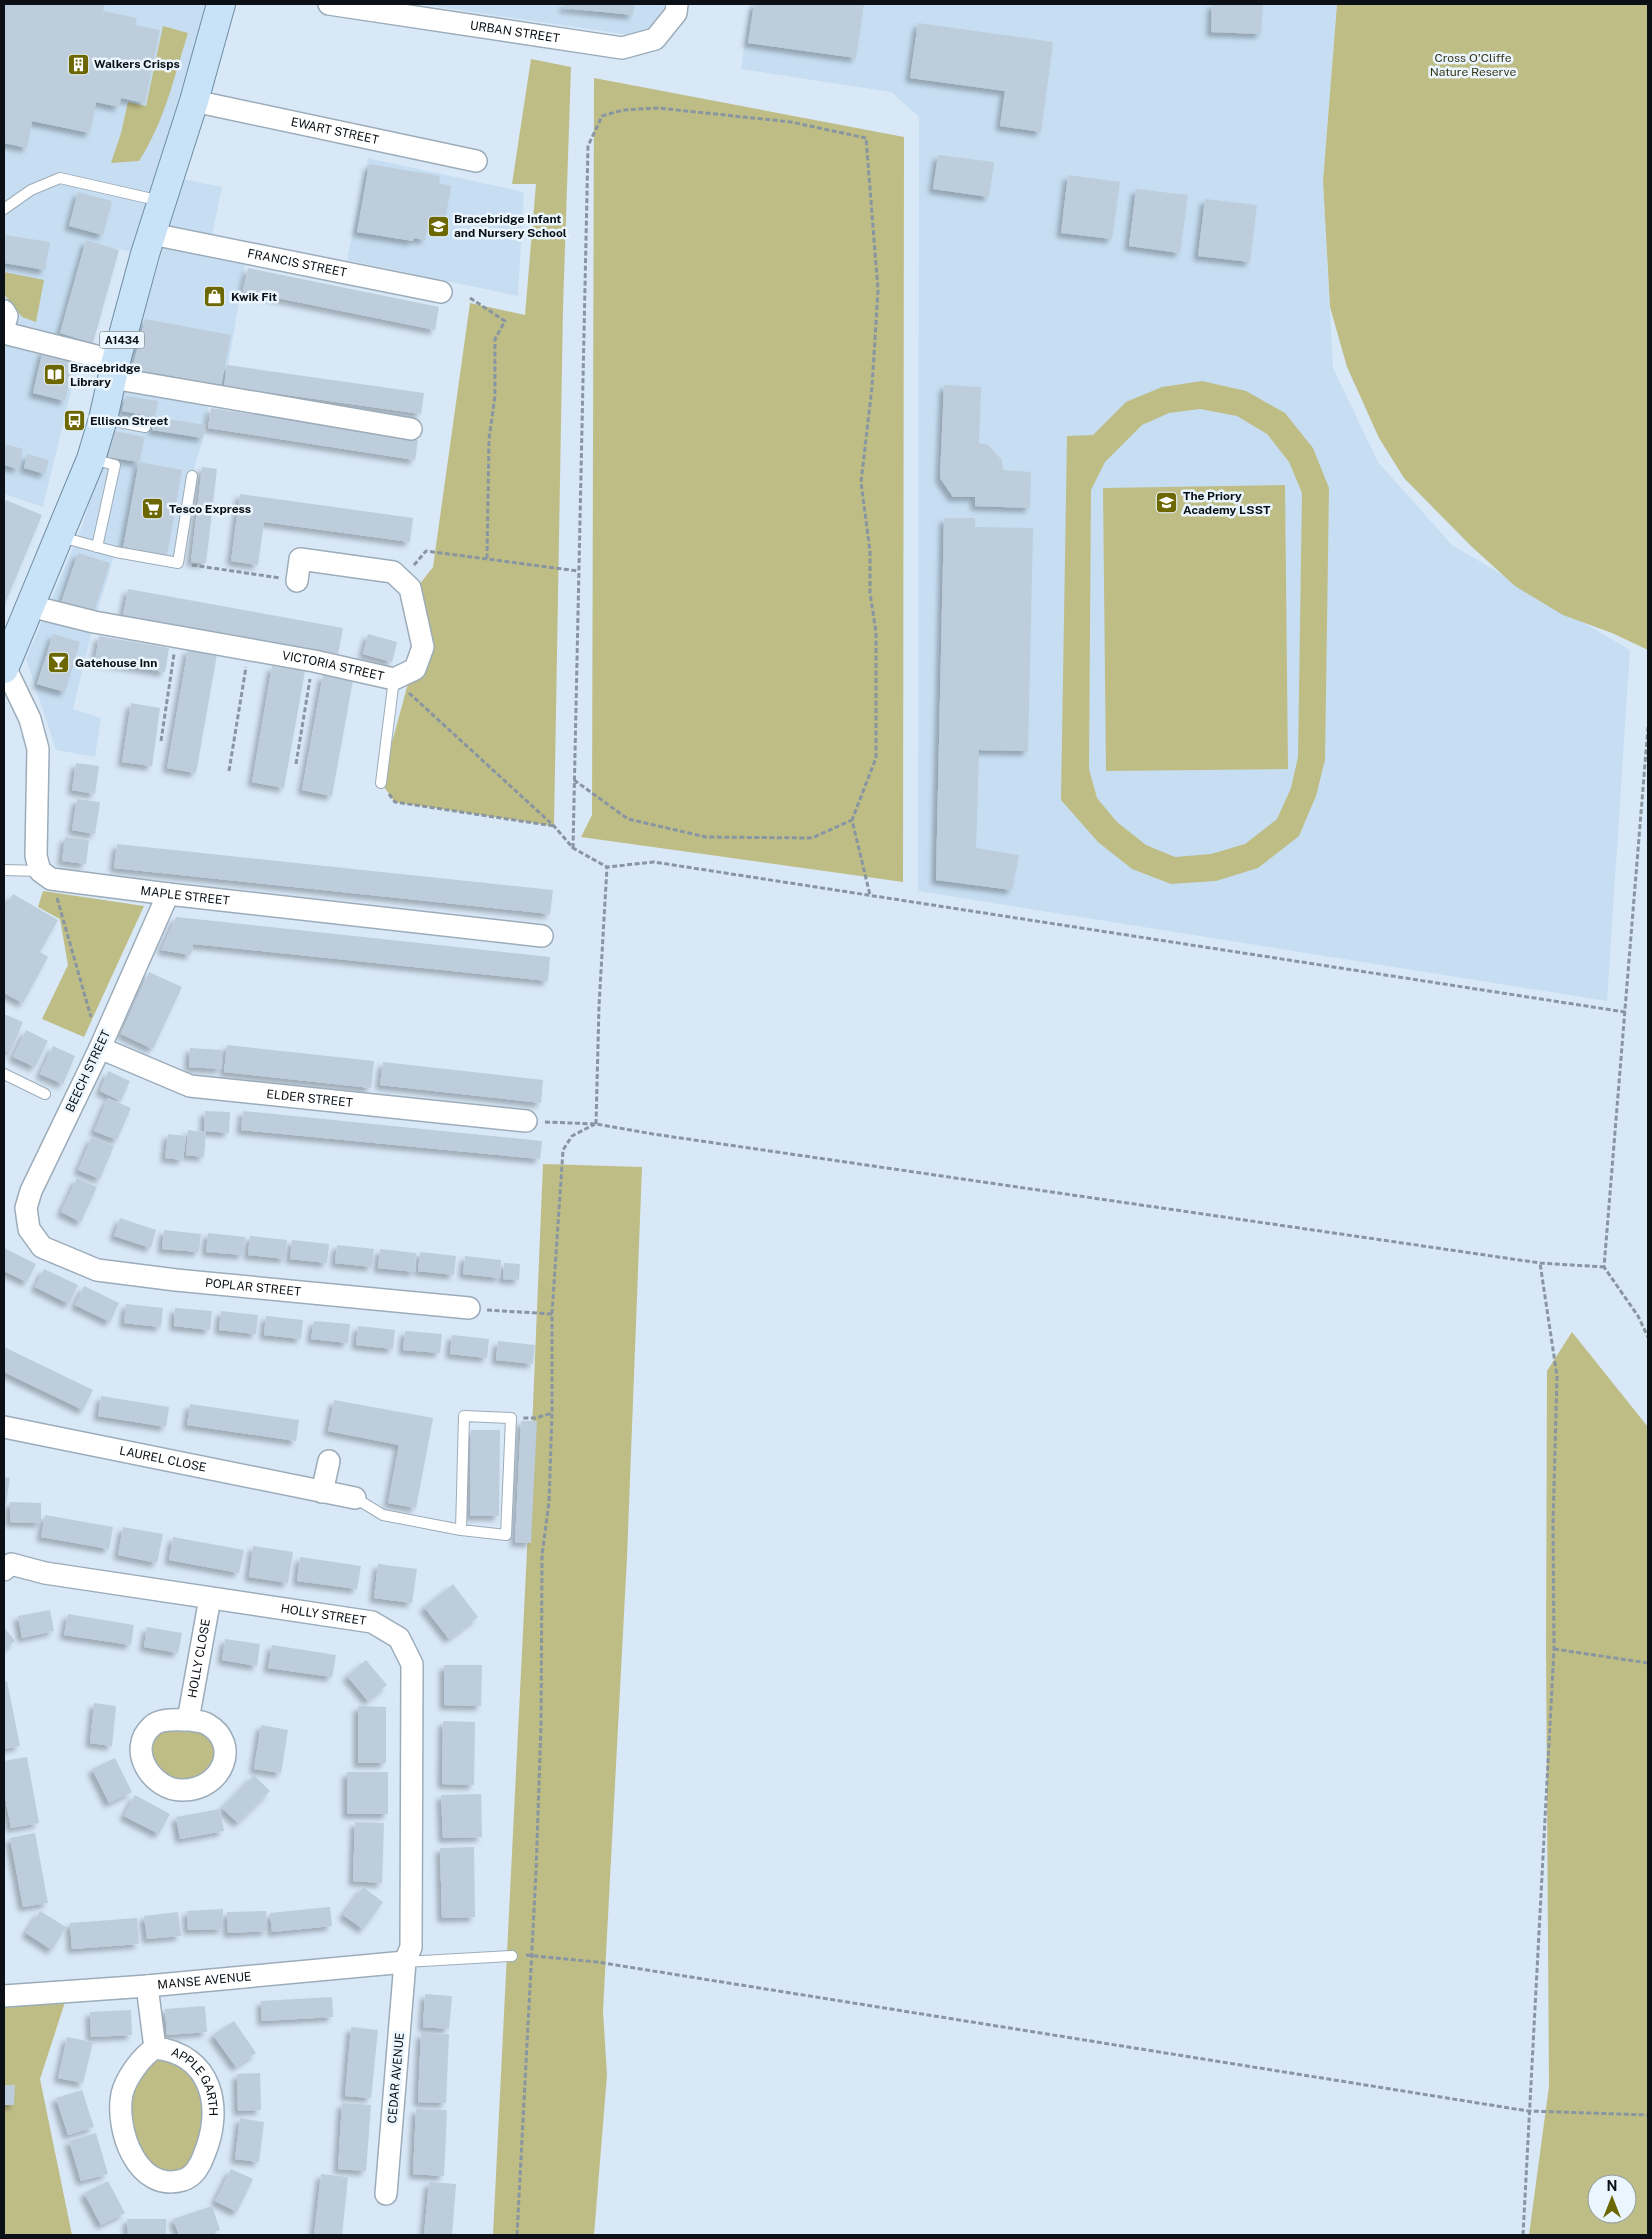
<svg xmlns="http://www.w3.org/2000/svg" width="1652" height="2239" font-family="'Public Sans',sans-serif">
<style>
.built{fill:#c7def2}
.green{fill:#bfbd86;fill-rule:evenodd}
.building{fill:#bdcddb;filter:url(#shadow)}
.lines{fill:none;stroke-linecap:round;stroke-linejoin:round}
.service-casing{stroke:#9cacb9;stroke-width:12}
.minor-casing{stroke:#9cacb9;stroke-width:24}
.primary-casing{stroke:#6e8ca4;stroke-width:30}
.path{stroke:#8996a1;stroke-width:3;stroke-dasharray:5 2.5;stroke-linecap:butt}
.service{stroke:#fff;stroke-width:10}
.minor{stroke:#fff;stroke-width:21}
.primary{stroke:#c8e2f7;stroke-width:28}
.labels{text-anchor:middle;stroke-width:5;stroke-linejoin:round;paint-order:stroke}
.shield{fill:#eaf5fd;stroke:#4d555b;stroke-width:1}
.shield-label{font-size:11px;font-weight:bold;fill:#0a1015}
.street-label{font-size:12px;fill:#0a1015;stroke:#eaf5fd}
.park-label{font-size:12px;fill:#373616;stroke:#eaf5fd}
.poi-label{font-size:12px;font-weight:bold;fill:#0a1015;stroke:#eaf5fd;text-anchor:start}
</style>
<defs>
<filter id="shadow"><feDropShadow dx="-4.5" dy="4.5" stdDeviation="2.5" flood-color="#0004"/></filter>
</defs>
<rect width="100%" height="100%" fill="#d8e8f7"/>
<g class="built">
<path d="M4,4H204L220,8L145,254L106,247L43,507L4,494Z"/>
<path d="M418,4H664L662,20L650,38Z"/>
<path d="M750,4H1337L1323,181L1333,368L1378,462L1452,545L1630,650L1607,1001L918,891L919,117L891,92L741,69Z"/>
<path d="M368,158L524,192L518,296L347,260Z"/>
<path d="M183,179L222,187L210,245L247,253L223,397L210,395L203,438L192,476L178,563L115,553L94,622L73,709L101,718L95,757L56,750L26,659L83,524Z"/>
</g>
<g class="green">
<path d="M1337,4H1648V650L1612,633L1563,615L1515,586L1471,546L1404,478L1379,438L1347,367L1330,307L1323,181Z"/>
<path d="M163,26L188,33C174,77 165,121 139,161L111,163L121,133L128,102L146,106Z"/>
<path d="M531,59L571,67L563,308L554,826L395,802L381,783L407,687L417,675L419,585L433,567L470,303L525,315L536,184H512Z"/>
<path d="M594,78L904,137L903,882L581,837L592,815Z"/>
<path d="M4,272L44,280L36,322L22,317L4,294Z"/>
<path d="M1202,381L1246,391L1285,413L1313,448L1329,488L1325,760L1316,796L1299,836L1258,868L1216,881L1171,884L1132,869L1098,842L1061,800L1067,436L1093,435L1126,402L1162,387ZM1200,409L1237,416L1267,434L1289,462L1302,493L1298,757L1291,788L1277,819L1245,844L1211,854L1175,857L1146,845L1117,822L1097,798L1089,769L1091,490L1105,462L1142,425L1169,413Z"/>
<path d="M1285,485L1288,769L1106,771L1103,488Z"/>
<path d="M43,891L144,906L84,1037L42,1019L68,965L60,919L38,907Z"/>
<path d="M543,1164L642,1167L627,1557L603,2011L607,2075L594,2235H493L527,1551Z"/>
<path d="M1572,1332L1648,1427V2235H1529L1549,2086L1546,1650L1547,1371ZM1597,2184H1627V2214H1597Z"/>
<path d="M152,1725L217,1731L219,1774L164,1786L142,1740Z"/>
<path d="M65,2002L40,2079L72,2235H4V2007Z"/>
<path d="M155,2048L209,2086L207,2149L167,2182L123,2135L130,2077Z"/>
</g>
<g class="building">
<path d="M4,4H105L103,11L137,18L135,25L160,30L145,103L121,98L119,107L96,102L90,133L32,121L27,148L4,143Z"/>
<path d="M564,4H634L633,15L564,8Z"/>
<path d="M754,4H864L856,58L748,43Z"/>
<path d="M1212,4H1263L1261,34L1211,32Z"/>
<path d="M918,23L1053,42L1041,132L1000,126L1005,91L910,78Z"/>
<path d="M938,155L994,162L989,197L933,189Z"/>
<path d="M369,164L440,176L439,183L451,186L444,227L428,224L425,240L414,238L413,241L357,232Z"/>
<path d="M1068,175L1120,182L1112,239L1061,233Z"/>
<path d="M1136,189L1188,195L1180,253L1129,246Z"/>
<path d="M78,192L112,201L103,235L69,226Z"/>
<path d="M1205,199L1257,205L1250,262L1198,256Z"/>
<path d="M4,235L50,242L45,270L4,263Z"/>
<path d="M86,240L119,250L93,343L60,333Z"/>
<path d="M248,268L439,307L435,330L243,291Z"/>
<path d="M145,319L231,335L221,385L132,369Z"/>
<path d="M43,350L75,357L65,401L33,393Z"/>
<path d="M227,365L424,393L421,414L224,386Z"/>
<path d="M944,385L981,387L979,443L988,445L1002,460L1003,470L1031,472L1030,508L975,506V497H953L940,478Z"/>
<path d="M126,396L158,401L155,417L122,411Z"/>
<path d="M211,408L418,440L415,460L208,428Z"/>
<path d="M155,417L205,425L203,438L152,430Z"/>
<path d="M114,431L145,437L139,462L108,457Z"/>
<path d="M4,444L23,449L18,469L4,465Z"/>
<path d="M27,454L49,460L45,474L24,468Z"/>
<path d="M139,462L182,470L167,555L123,548Z"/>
<path d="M202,467L217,469L206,563L191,562Z"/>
<path d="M240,494L413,518L410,542L264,522L258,565L231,561Z"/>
<path d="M6,500L42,515L4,606V506Z"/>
<path d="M944,518H975V527L1033,528L1028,751L979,750L976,848L1019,855L1012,890L936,880Z"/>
<path d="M78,553L110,563L92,617L60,606Z"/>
<path d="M128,589L343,628L338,654L123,616Z"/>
<path d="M53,634L80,642L65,692L37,684Z"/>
<path d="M368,634L397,642L392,662L363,654Z"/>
<path d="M99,636L169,648L165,672L95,661Z"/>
<path d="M188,649L217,654L196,773L167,768Z"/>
<path d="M272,666L305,671L284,788L252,782Z"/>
<path d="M323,675L353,680L332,796L302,790Z"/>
<path d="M131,703L160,708L152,766L122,762Z"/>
<path d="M76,763L99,766L95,794L72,790Z"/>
<path d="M77,799L100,802L95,834L72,830Z"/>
<path d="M65,837L89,840L86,864L62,861Z"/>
<path d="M117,844L553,890L550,914L114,868Z"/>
<path d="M13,894L58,920L40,952L48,957L23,1003L4,993V910Z"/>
<path d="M176,917L550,957L548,981L193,944L191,955L161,950Z"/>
<path d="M149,972L182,987L153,1049L121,1034Z"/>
<path d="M4,1014L23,1022L10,1053L4,1050Z"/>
<path d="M26,1030L48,1041L35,1067L13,1057Z"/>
<path d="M227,1045L374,1061L371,1088L224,1072Z"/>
<path d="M53,1046L75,1056L63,1084L40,1074Z"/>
<path d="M190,1048L222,1050L221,1069L189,1067Z"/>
<path d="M383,1062L543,1080L541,1103L380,1085Z"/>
<path d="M108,1071L130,1081L121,1101L100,1091Z"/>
<path d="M108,1098L131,1108L117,1140L94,1131Z"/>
<path d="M205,1111L230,1112L229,1133L206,1131L204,1157L186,1155L188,1130L204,1132Z"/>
<path d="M243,1111L542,1141L540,1159L241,1130Z"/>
<path d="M168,1134L186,1136L183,1160L165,1158Z"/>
<path d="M92,1137L114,1146L100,1179L78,1170Z"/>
<path d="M77,1178L97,1187L81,1222L61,1212Z"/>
<path d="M120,1218L156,1230L151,1248L114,1236Z"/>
<path d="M164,1230L201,1234L199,1252L162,1249Z"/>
<path d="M208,1233L245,1237L243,1255L206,1252Z"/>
<path d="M250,1236L287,1240L285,1259L248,1255Z"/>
<path d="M292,1240L329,1244L327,1263L290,1259Z"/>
<path d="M337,1245L374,1249L372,1267L335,1263Z"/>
<path d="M4,1248L36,1264L27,1282L4,1271Z"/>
<path d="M380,1249L416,1253L415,1272L378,1268Z"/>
<path d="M420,1252L456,1256L454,1275L418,1271Z"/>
<path d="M465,1256L501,1260L500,1278L463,1274Z"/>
<path d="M504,1263L520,1264L519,1280L503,1279Z"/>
<path d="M44,1269L78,1285L69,1304L35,1287Z"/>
<path d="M84,1286L119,1303L110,1322L75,1305Z"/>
<path d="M126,1304L163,1308L161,1327L124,1323Z"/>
<path d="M175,1308L212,1311L210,1330L174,1326Z"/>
<path d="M221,1311L258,1315L256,1334L219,1330Z"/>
<path d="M266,1316L303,1320L301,1339L264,1335Z"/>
<path d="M314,1321L350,1324L348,1343L311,1339Z"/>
<path d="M358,1326L395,1330L393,1349L356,1345Z"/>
<path d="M405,1331L442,1334L440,1353L403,1350Z"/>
<path d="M452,1335L489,1339L487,1358L450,1354Z"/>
<path d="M498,1341L535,1345L533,1364L496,1360Z"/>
<path d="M4,1347L93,1390L83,1410L4,1372Z"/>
<path d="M101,1396L169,1407L166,1427L98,1416Z"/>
<path d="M334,1400L433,1418L416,1508L388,1503L399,1445L328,1431Z"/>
<path d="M190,1404L299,1420L296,1441L187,1425Z"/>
<path d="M521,1421H537L531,1543L515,1542Z"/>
<path d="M471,1430H500L499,1516H470Z"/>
<path d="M4,1477L10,1478L6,1504L4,1503Z"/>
<path d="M10,1502L41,1503V1523L10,1522Z"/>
<path d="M45,1515L113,1527L109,1549L41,1537Z"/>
<path d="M123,1527L163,1534L157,1563L118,1555Z"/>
<path d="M173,1537L244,1550L239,1573L169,1560Z"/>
<path d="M253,1546L293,1552L288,1583L249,1577Z"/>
<path d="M300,1557L361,1566L357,1589L297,1581Z"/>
<path d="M378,1564L417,1569L412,1603L374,1598Z"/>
<path d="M453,1584L478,1617L449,1639L424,1607Z"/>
<path d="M50,1610L54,1631L22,1638L18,1616Z"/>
<path d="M68,1614L134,1625L131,1645L64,1635Z"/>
<path d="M4,1627L15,1641L4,1650Z"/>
<path d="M147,1627L182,1633L178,1653L144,1647Z"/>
<path d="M225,1639L260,1644L257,1666L222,1660Z"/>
<path d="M272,1645L336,1655L332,1677L268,1668Z"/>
<path d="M366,1660L387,1685L368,1701L347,1676Z"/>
<path d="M444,1665H482L481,1706L444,1705Z"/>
<path d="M7,1681L20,1746L4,1749V1682Z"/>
<path d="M94,1703L116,1706L112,1746L90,1743Z"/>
<path d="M358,1706L386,1707V1763H358Z"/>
<path d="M443,1721L475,1722L474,1785L442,1784Z"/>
<path d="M261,1725L288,1730L281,1773L254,1769Z"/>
<path d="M27,1757L39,1823L11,1828L4,1791V1761Z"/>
<path d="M115,1758L132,1792L109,1803L92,1769Z"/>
<rect x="347" y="1772" width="41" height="42"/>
<path d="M254,1775L270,1791L238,1823L222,1808Z"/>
<path d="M481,1794L482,1837L443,1838L441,1795Z"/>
<path d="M135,1795L170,1814L159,1834L124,1816Z"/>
<path d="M220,1809L224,1831L180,1839L176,1817Z"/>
<path d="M355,1822L384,1823L382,1883L353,1881Z"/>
<path d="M35,1833L48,1903L23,1907L10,1838Z"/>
<path d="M474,1847L475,1917L442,1918L440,1848Z"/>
<path d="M363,1887L383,1902L363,1929L343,1915Z"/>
<path d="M330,1907L332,1926L272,1932L270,1913Z"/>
<path d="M223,1909V1929L188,1930L187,1911Z"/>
<path d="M40,1911L66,1927L52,1950L26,1933Z"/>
<path d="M266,1911L267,1931L228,1933L227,1912Z"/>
<path d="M178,1912L181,1936L147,1939L144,1916Z"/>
<path d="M137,1918L139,1944L72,1949L70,1923Z"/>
<path d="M425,1994L452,1996L449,2029L423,2027Z"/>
<path d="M332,1997L333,2017L262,2021L261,2001Z"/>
<path d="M205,2006L207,2032L167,2035L165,2009Z"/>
<path d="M131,2010L132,2035L91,2037L90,2012Z"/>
<path d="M234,2021L256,2053L236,2067L213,2035Z"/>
<path d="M351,2027L378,2030L371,2098L345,2096Z"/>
<path d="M421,2033L449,2034L446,2103L418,2102Z"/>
<path d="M67,2037L93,2042L83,2083L58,2078Z"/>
<path d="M260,2073L261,2110L238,2111L237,2074Z"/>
<path d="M4,2085H15L14,2105H4Z"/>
<path d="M82,2090L94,2127L68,2135L56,2098Z"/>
<path d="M342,2103L371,2105L366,2171L338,2169Z"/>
<path d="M416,2109L447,2110L444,2176L413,2174Z"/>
<path d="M240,2118L264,2122L259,2162L235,2159Z"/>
<path d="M96,2133L108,2174L81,2181L69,2141Z"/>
<path d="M231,2169L253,2179L237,2212L215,2201Z"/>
<path d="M321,2174L348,2177L342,2235H314Z"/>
<path d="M108,2181L125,2213L101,2225L84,2193Z"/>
<path d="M429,2182L456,2184L452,2235H424Z"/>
<path d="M212,2206L220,2230L205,2235H179L173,2219Z"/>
<path d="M127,2219H166V2235H128Z"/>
</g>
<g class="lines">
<defs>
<g id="service">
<path d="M4,209L31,190L60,178L161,201"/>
<path d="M104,419L145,427"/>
<path d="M92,459L115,465L97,547"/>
<path d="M61,537L116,552L178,563L192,476"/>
<path d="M381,783L394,679"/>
<path d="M4,870L40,871"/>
<path d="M4,1074L45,1094"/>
<path d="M355,1498L383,1515L461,1530L464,1416L511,1418L506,1535L461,1530"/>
<path d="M405,1962L512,1956"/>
</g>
<g id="minor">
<path id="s1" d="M329,4L622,48L655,39L676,13L677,4"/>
<path id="s2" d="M194,101L476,161"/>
<path id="s3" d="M152,234L441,292"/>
<path d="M4,311L7,316L4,327"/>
<path d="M4,333L116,361"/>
<path d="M112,378L411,429"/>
<path id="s4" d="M30,606L94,622L314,661L394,679L415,669L423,647L410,588L393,572L300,559L297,581"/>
<path id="s5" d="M5,667L30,719L38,749L36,856L40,871L51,879L168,894L542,936"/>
<path id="s6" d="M168,894L100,1048L31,1191L26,1208L29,1229L42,1247L97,1270L176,1280L469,1308"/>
<path id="s7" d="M100,1048L190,1086L526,1121"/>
<path id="s8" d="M4,1427L355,1498"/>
<path d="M322,1492L329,1461"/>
<path id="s9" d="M4,1570L11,1564L45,1573L372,1622L399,1638L412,1664L411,1947L405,1962L386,2194"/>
<path id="s10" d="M188,1720C177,1720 160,1718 152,1726C125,1750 153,1791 183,1790C222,1790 242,1744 207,1724C202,1721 194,1721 188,1720L210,1598"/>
<path id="s11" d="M147,1986L155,2048C212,2054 224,2108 204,2155C201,2164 194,2177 183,2180C137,2194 115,2129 122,2094C126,2078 141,2057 155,2048"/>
<path id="s12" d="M4,1996L147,1986L405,1962"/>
</g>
<path id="primary" d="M4,669L91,459L103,419L116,361L145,254L194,101L221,4"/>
</defs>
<use href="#service" class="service-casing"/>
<use href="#minor" class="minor-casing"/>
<use href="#primary" class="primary-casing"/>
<g class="path">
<path d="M470,298L505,321L495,339V396L489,439L487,559"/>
<path d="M192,565L280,578"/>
<path d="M414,565L426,551L578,571"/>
<path d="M409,693L554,826L573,848L607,867L654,862L1625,1012"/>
<path d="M1648,727L1604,1267L1638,1316L1648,1337"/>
<path d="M161,741L174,654"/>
<path d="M296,764L310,679"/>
<path d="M229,771L246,667"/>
<path d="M574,780L628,819L706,837L812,838L852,820"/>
<path d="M389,794L395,802L554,826"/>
<path d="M573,848L588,146L602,116L623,110L658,108L791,122L866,138L878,290L872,387L861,482L870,551V593L876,632V758L852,820L870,895"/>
<path d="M57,898L91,1017"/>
<path d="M545,1122L596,1124L653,1134L1540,1263L1604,1267"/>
<path d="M596,1124L599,1006L607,867"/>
<path d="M487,1310L552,1314V1413"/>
<path d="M552,1314L563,1150L572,1136L595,1124"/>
<path d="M1554,1649L1648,1663"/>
<path d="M526,1955L597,1962L1528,2111L1648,2115"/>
<path d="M517,2235L536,1872L541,1726L542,1555L549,1502L552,1413L536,1418H523"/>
<path d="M1523,2235L1554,1649L1553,1523L1557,1376L1540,1263"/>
</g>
<use href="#service" class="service"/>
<use href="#minor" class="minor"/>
<use href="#primary" class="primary"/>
</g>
<defs>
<symbol id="building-square" viewBox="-11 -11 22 22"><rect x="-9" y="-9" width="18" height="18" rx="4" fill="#6c6700" stroke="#eaf5fd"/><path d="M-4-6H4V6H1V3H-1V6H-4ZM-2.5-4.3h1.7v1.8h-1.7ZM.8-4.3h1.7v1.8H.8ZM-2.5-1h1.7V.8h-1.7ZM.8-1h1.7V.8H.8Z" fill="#fff"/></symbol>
<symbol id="school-square" viewBox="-11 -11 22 22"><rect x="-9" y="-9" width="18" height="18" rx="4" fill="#6c6700" stroke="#eaf5fd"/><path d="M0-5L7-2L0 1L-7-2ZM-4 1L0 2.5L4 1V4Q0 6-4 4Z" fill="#fff"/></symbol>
<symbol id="shop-square" viewBox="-11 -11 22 22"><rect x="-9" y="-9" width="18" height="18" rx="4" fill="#6c6700" stroke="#eaf5fd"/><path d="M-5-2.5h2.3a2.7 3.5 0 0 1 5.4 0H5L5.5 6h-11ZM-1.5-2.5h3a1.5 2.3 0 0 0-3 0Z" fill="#fff"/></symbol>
<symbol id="library-square" viewBox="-11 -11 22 22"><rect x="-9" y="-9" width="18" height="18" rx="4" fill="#6c6700" stroke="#eaf5fd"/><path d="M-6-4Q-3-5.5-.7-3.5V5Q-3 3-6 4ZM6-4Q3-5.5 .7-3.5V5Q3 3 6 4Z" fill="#fff"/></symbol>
<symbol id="bus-square" viewBox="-11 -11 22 22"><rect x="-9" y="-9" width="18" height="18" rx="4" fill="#6c6700" stroke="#eaf5fd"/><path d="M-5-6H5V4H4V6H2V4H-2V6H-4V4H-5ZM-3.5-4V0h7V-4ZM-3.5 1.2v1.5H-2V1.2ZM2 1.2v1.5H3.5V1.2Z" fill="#fff"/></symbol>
<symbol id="supermarket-square" viewBox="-11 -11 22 22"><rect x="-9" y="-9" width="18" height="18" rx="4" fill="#6c6700" stroke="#eaf5fd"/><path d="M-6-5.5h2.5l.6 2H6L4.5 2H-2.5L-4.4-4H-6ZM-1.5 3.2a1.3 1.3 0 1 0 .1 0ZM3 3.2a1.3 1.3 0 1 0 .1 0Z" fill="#fff"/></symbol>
<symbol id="bar-square" viewBox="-11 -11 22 22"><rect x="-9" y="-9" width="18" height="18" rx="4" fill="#6c6700" stroke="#eaf5fd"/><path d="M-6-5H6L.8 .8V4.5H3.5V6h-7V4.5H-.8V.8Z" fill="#fff"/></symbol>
</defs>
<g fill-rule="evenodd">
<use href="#building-square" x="66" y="52" width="25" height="25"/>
<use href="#school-square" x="426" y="214" width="25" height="25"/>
<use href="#shop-square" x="202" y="284" width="25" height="25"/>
<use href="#library-square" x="42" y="362" width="25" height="25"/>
<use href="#bus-square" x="62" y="408" width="25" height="25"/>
<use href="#school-square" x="1154" y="490" width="25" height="25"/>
<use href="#supermarket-square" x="140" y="496" width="25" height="25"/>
<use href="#bar-square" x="46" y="650" width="25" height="25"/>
</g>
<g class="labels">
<rect class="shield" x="99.5" y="331.5" width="45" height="17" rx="4"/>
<g class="shield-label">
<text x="122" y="344">A1434</text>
</g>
<g class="street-label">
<text dy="4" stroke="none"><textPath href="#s1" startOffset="188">URBAN STREET</textPath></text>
<text dy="4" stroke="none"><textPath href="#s2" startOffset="144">EWART STREET</textPath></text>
<text dy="4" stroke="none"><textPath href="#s3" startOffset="148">FRANCIS STREET</textPath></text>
<text dy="4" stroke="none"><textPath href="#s4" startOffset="309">VICTORIA STREET</textPath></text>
<text dy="4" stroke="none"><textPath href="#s5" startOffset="360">MAPLE STREET</textPath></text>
<text transform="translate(88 1071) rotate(-65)" y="4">BEECH STREET</text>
<text dy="4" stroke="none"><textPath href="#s7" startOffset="218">ELDER STREET</textPath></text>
<text dy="4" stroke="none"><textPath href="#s6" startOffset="605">POPLAR STREET</textPath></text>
<text dy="4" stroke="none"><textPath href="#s8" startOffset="162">LAUREL CLOSE</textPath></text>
<text dy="4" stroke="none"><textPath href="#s9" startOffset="326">HOLLY STREET</textPath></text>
<text dy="4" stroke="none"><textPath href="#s10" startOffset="308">HOLLY CLOSE</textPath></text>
<text dy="4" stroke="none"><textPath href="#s12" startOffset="201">MANSE AVENUE</textPath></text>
<text transform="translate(396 2078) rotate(-85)" y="4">CEDAR AVENUE</text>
<text dy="4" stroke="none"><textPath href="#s11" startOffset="121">APPLE GARTH</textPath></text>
</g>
<g class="park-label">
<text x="1473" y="62">Cross O'Cliffe<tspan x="1473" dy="14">Nature Reserve</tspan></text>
</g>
<g class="poi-label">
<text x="94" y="68">Walkers Crisps</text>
<text x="454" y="223">Bracebridge Infant<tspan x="454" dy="14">and Nursery School</tspan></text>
<text x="231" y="301">Kwik Fit</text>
<text x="70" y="372">Bracebridge<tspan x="70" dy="14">Library</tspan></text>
<text x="90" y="425">Ellison Street</text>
<text x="1183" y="500">The Priory<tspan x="1183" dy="14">Academy LSST</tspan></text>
<text x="169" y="513">Tesco Express</text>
<text x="75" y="667">Gatehouse Inn</text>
</g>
</g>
<rect width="1652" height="2239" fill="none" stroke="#0a1015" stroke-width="10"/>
<g transform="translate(1612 2199)"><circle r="24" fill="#eaf5fd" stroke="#9099a0"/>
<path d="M0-4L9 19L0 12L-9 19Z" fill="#6c6700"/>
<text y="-8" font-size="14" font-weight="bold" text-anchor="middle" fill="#0a1015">N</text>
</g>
</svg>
